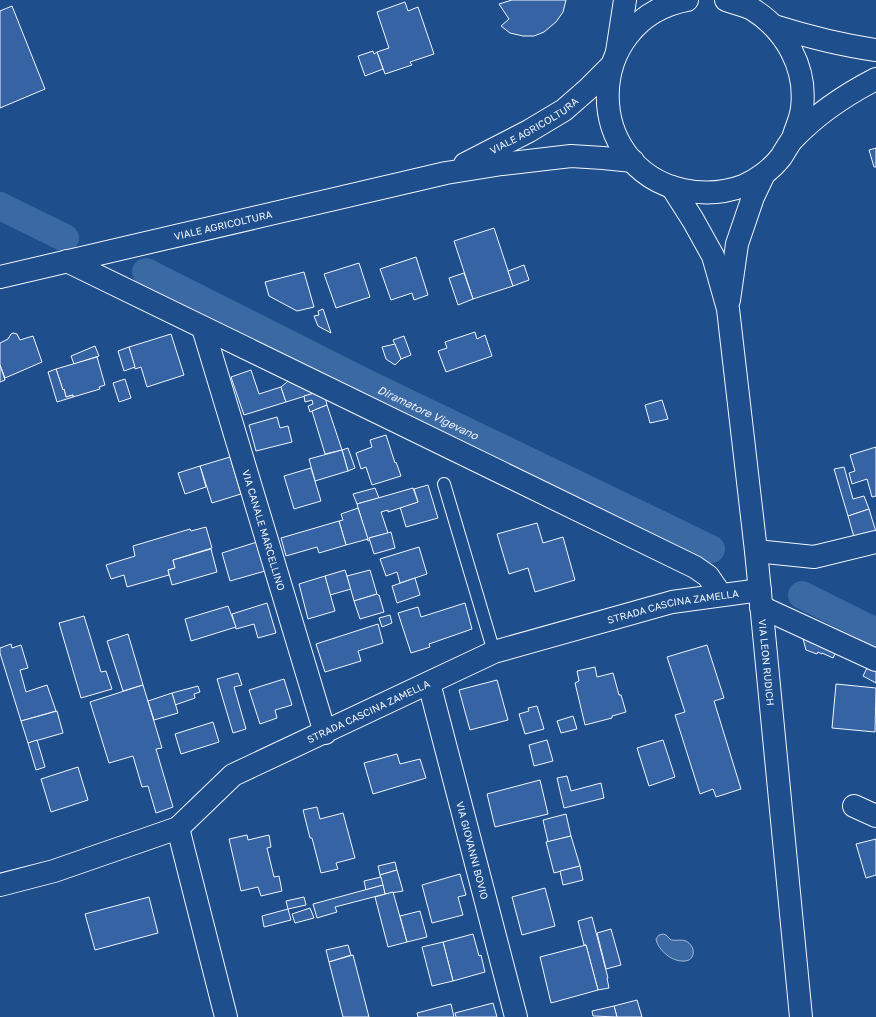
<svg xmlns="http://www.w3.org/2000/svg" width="876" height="1017" font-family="'Golos Text',sans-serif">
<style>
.water{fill:#3b69a3;stroke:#a8bbd7}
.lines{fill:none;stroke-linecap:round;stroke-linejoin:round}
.canal{stroke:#3b69a3;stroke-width:28}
.building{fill:#3563a3;stroke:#f2f6ff}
.service-casing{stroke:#f2f6ff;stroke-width:14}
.minor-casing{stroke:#f2f6ff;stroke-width:24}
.secondary-casing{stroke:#f2f6ff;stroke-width:24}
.primary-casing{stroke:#f2f6ff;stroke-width:24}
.service{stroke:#1f4e8c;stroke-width:12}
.minor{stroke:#1f4e8c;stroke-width:22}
.secondary{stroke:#1f4e8c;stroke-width:22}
.primary{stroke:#1f4e8c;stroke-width:22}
.labels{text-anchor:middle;stroke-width:3;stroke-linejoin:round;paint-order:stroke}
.street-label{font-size:10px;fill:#f2f6ff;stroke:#1f4e8c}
.water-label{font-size:11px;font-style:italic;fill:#f2f6ff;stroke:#1f4e8c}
</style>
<rect width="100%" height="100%" fill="#1f4e8c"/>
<path class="water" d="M663,934L666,935L671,940C676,941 682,939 686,941C696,946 696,961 684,961C672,962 658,950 656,939L659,935Z"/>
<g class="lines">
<g class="canal">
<path d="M0,206L65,238"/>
<path id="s1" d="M146,272L364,382L711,549"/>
<path d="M802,595L876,632"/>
</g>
</g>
<g class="building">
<path d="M512,0H566L563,12L556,22L544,32L534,36H523L510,33L501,26L509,19L499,4Z"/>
<path d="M405,2L408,11L418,7L434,54L410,62L412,65L385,74L377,52L389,48L377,12Z"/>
<path d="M12,6L45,89L0,108V11Z"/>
<path d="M373,51L374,54L377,52L383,69L365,76L358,56Z"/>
<path d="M876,148V167H874L869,150Z"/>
<path d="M494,228L513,286L473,299L454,241Z"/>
<path d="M416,257L428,295L414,300L412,293L391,300L380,269Z"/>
<path d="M359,263L370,297L336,308L324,274Z"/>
<path d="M524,265L529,280L513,286L508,271Z"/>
<path d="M304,272L314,307L297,311L269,296L265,282Z"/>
<path d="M464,273L473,299L458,305L449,278Z"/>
<path d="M323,309L331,333L318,326L314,316L319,315L318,311Z"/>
<path d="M475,332L477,339L485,335L492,356L446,372L438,351L447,348L445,342Z"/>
<path d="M13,333L17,334L20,340L33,336L42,362L5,378L0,365V343L8,339L11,334Z"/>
<path d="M171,334L184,375L147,387L141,367L135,369L129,347Z"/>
<path d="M404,336L411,355L401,359L393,340Z"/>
<path d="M395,344L401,359L395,365L386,359L382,347Z"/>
<path d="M95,346L99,356L74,364L71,356Z"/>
<path d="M129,347L135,367L124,371L118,351Z"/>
<path d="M97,357L105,385L99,387L100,389L73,397V395L66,397L64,389L63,390L56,369Z"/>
<path d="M0,365L5,380L0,382Z"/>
<path d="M56,369L63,390L64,389L66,397L73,395V397L57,402L48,372Z"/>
<path d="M251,370L259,394L281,387L286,402L244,415L231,377Z"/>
<path d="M293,377L318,392L286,402L281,387Z"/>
<path d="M125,379L131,398L119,402L113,383Z"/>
<path d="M318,392L325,397L327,405L310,412L308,406L313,404L312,400L305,402L304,396Z"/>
<path d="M662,400L668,419L650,423L645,405Z"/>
<path d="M327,405L342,450L325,454L312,411Z"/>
<path d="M277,417L280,428L288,426L292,442L256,451L249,425Z"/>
<path d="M386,435L395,463L396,462L401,476L372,485L366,467L361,469L356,453L372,447L370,440Z"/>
<path d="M876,447V496L872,497L867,479L852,484L849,473L855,471L850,455Z"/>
<path d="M348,448L355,468L348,471L342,450Z"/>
<path d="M342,450L348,471L315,481L309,459Z"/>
<path d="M230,457L241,494L212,503L200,466Z"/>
<path d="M200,466L206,487L185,494L178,473Z"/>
<path d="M844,467L853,499L864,496L869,509L848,516L834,469Z"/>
<path d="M311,468L321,501L294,509L284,476Z"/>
<path d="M428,485L438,518L406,527L400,507L418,502L414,489Z"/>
<path d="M375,488L379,498L357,504L353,494Z"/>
<path d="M413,488L418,502L388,512V510L381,512L388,533L369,538L370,540L368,541L357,504Z"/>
<path d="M358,508L368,539L346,545L339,521L343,520L341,514Z"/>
<path d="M869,509L876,532L854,537L848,516Z"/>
<path d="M339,521L346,545L319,553L317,547L286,556L281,538Z"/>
<path d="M537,523L543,543L563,537L575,580L535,592L528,568L509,574L497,534Z"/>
<path d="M206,527L212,548L173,560L175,568L168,570L169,575L127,587L124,575L111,579L106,565L135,556L133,546L190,529L191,531Z"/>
<path d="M391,532L395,548L374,554L369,538Z"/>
<path d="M257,542L265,571L230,581L222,553Z"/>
<path d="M419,547L427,574L400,583L397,572L386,576L380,559Z"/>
<path d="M211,549L217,572L172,585L168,570L175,568L173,560Z"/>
<path d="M345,570L351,589L330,595L325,576Z"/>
<path d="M370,570L377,594L354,601L347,576Z"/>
<path d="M325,576L335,611L308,619L299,584Z"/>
<path d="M415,578L420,595L397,603L392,586Z"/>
<path d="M377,594L378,595H379L384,612L360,619L354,601Z"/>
<path d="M267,603L276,633L258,638L254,624L236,629L232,614Z"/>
<path d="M465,603L472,629L429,644L430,647L411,653L398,613L418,607L421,617Z"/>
<path d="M228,606L236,627L191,641L185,619Z"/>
<path d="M390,615L392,623L382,627L379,618Z"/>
<path d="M84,616L101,672L106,671L112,689L81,698L59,623Z"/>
<path d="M378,624L383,643L358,651L361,661L325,672L316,644Z"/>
<path d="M801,631L837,650L833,658L822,653V654L818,652L817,654L806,650Z"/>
<path d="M128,634L143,685L123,691L107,641Z"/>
<path d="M11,644L12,648L21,645L28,668L20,670L26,692L47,685L56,711L21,721L0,653V648Z"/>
<path d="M707,645L724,698L714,701L741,789L716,797L713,789L700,794L675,715L685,712L667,657Z"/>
<path d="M869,664L876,667V683L863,676Z"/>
<path d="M595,667L597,677L613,673L619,695H621L626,712L612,716V718L585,725L575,683L579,681L577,671Z"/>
<path d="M238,673L242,685L234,687L246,729L233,733L217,679Z"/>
<path d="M284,679L292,705L275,710L277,718L260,724L249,690Z"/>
<path d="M497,680L508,720L470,730L459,690Z"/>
<path d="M836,684L876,688L875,732L832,728Z"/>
<path d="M143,685L162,748L156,749L173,807L156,813L148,786L142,787L133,756L109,763L90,702Z"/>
<path d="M198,686L200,692L194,694L195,698L175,705L172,693Z"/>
<path d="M172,693L178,713L154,720L148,701Z"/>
<path d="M537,706L544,729L525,734L519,714L529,711L528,708Z"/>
<path d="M57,711L63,733L28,743L21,721Z"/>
<path d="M573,716L577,729L561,733L557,721Z"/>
<path d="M213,722L219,742L181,754L175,734Z"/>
<path d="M37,740L45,767L36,770L28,743Z"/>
<path d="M547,740L553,761L534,766L529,745Z"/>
<path d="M663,740L675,777L649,786L637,748Z"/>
<path d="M397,754L400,764L420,759L426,778L373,794L364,763Z"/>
<path d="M78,767L88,800L51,812L41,779Z"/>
<path d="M567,776L571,791L601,783L604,798L564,808L557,778Z"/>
<path d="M540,780L548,814L495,827L487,794Z"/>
<path d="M317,807L320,819L343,813L355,858L336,863L338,869L321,873L312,838H310L303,810Z"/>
<path d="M566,814L571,836L548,842L543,820Z"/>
<path d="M247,835L248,840L269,835L271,847L267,848L274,877L279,876L282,891L261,896L258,887L241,891L229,839Z"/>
<path d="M571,836L580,866L554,873L546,842Z"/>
<path d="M876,839V875L866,878L856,844Z"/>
<path d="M395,862L397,870L380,875L378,866Z"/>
<path d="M580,866L583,880L563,885L560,871Z"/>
<path d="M397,870L403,891L385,894L380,875Z"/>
<path d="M460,874L466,895L458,897L463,915L432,923L422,885Z"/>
<path d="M381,877L383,885L366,890L364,881Z"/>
<path d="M383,885L385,894L335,907L337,912L317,918L313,904Z"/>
<path d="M545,888L555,926L522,935L512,897Z"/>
<path d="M393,892L407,942L388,947L375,897Z"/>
<path d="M149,897L158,933L95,950L85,914Z"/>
<path d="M304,897L306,905L288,909L286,901Z"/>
<path d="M310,908L314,918L295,923L292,914Z"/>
<path d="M288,909L291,920L264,927L262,916Z"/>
<path d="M420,911L427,937L407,942L400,916Z"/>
<path d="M592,917L608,978H607L609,988L598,990L586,945H584L578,921Z"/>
<path d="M611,929L621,965L606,969L597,933Z"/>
<path d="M473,934L479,956L481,955L485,972L453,981L443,942Z"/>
<path d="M443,942L453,981L432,986L422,947Z"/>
<path d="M348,945L351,955L329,962L326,950Z"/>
<path d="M586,945L598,990L551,1003L540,957Z"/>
<path d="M353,955L369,1017H343L329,962Z"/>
<path d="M637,1000L642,1017H617L614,1006Z"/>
<path d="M493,1003L497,1017H456L455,1013Z"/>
<path d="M451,1004L454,1017H418L417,1013Z"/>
<path d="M614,1006L617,1017L593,1016L592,1011Z"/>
</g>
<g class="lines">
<defs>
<path id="service" d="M444,484L494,652"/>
<g id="minor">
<path d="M67,261L695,567L708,576L721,595"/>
<path id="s2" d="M203,328L325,733"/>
<path d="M756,551L814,557L876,542"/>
<path d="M761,607L876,660"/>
<path id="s3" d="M429,683L516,1017"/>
<path d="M854,806L876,816"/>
<path d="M178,828L226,1017"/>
<path id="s4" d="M0,885L54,871L178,828L233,775L494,652L672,602L760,590"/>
</g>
<g id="secondary">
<path d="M617,52L625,0"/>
<path id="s5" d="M672,187L693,220L713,256L728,309L756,551L801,1017"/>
<path d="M729,300L737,244L753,197L764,174"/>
</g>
<g id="primary">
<path d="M687,0C583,20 581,167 683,190C703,194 724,193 743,186C757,180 772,169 781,157C786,150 789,142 795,137C819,112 845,95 876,79"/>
<path d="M726,0C734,3 744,5 752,9C786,30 807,68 802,108C801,118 796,128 793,138"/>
<path d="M774,26C809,37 840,45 876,50"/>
<path id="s6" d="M465,164L529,131L564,110L588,89L612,65"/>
<path id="s7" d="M0,277L446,173L502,164L571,156L603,158L633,161"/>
</g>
</defs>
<use href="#service" class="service-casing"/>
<use href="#minor" class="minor-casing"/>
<use href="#secondary" class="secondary-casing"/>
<use href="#primary" class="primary-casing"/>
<use href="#service" class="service"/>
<use href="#minor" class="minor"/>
<use href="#secondary" class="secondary"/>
<use href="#primary" class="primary"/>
</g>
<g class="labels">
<g class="street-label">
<text dy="4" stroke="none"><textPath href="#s6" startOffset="79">VIALE AGRICOLTURA</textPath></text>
<text dy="4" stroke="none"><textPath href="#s7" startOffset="229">VIALE AGRICOLTURA</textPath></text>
<text dy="4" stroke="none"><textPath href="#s2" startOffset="211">VIA CANALE MARCELLINO</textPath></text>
<text dy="4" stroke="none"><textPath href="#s4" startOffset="737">STRADA CASCINA ZAMELLA</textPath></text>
<text dy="4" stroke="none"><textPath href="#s5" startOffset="491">VIA LEON RUDICH</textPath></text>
<text dy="4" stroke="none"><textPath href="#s4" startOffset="413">STRADA CASCINA ZAMELLA</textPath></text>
<text dy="4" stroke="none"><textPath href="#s3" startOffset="173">VIA GIOVANNI BOVIO</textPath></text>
</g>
<g class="water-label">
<text dy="4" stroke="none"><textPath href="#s1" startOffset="315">Diramatore Vigevano</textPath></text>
</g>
</g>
</svg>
